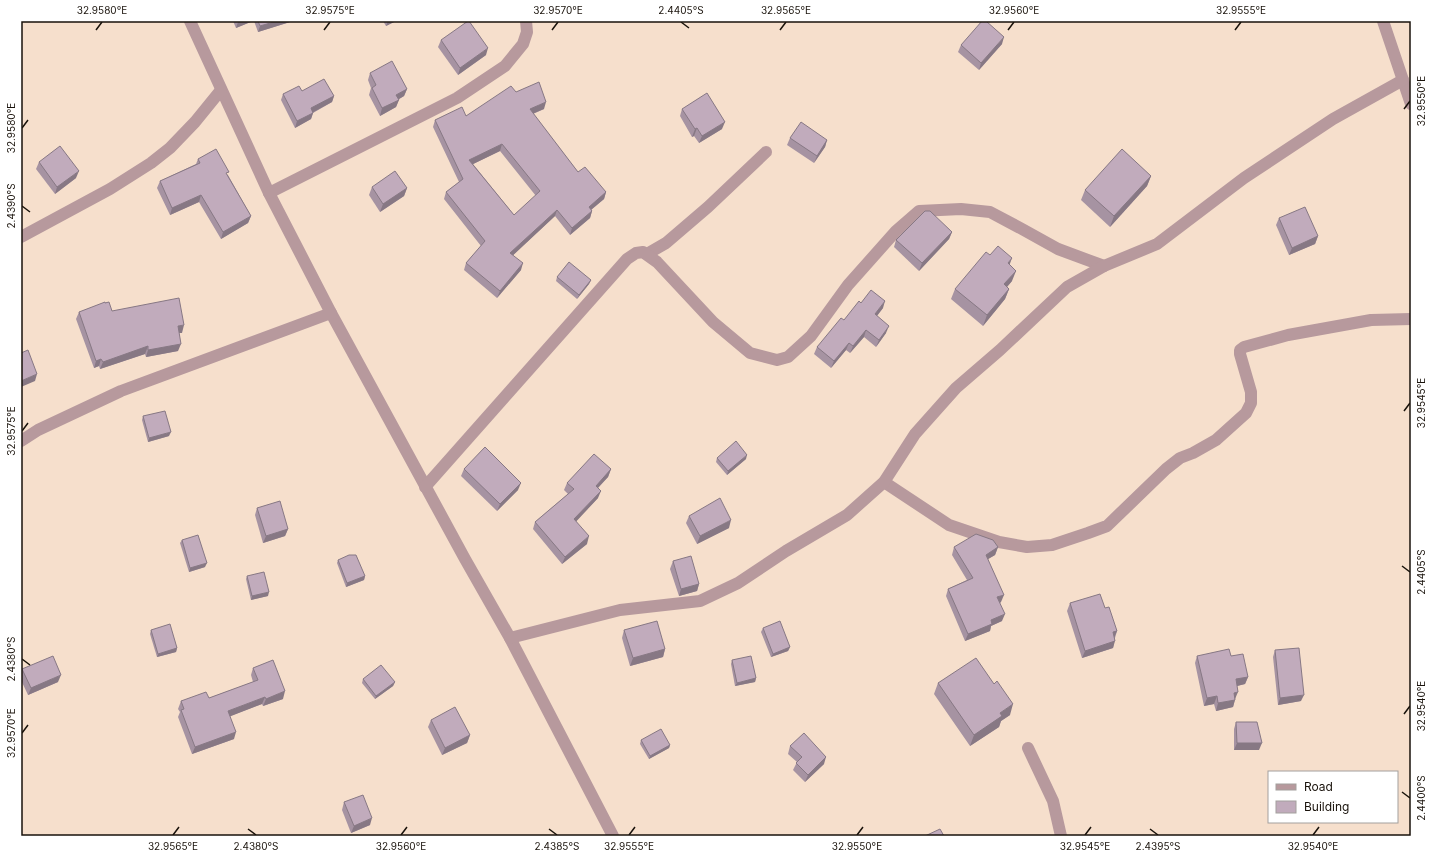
<svg xmlns="http://www.w3.org/2000/svg" width="1432" height="857" font-family="Inter,sans-serif">
<style>
.lines{fill:none;stroke-linecap:round;stroke-linejoin:round}
.minor{stroke:#b7999d;stroke-width:12}
.wall{fill:#a693a2;fill-rule:evenodd}
.shaded-wall{fill:#877884}
.building{fill:#c1abbc;stroke:#877884;fill-rule:evenodd}
.ticks{fill:none;stroke:#19120b;stroke-width:1.5}
.neatline{fill:none;stroke:#19120b;stroke-width:1.5}
.ticks-label{font-size:10px;text-anchor:middle;fill:#19120b}
</style>
<rect width="100%" height="100%" fill="#f6dfcc"/>
<g class="lines">
<g class="minor">
<path d="M190,21L269,193L331,313L465,559L510,638L613,836"/>
<path d="M1383,21L1411,104"/>
<path d="M269,193L457,98L505,66L523,44L527,32L526,21"/>
<path d="M21,237L110,189L151,163L170,148L195,122L221,90"/>
<path d="M647,254L666,243L708,207L766,152"/>
<path d="M21,441L38,430L121,391L331,313"/>
<path d="M884,482L949,525L999,542L1027,547L1052,545L1088,533L1107,526L1166,469L1180,458L1193,453L1216,440L1246,413L1251,403V392L1240,354V350L1244,347L1288,335L1371,320L1411,319"/>
<path d="M425,487L627,259L636,253L643,252L657,262L713,322L750,353L777,360L788,357L811,336L848,285L896,231L919,211L961,209L990,212L1022,229L1058,249L1104,266"/>
<path d="M510,638L620,610L700,601L738,583L786,551L847,515L884,482L915,434L956,388L1000,350L1067,287L1104,266L1157,244L1244,178L1333,119L1403,80"/>
<path d="M1028,748L1053,801L1061,836"/>
</g>
</g>
<g class="wall">
<path d="M233,21H253L236,28Z"/>
<path d="M254,21H291L290,22L258,32Z"/>
<path d="M383,21H396L386,26Z"/>
<path d="M441,40L486,55L458,75L438,47Z"/>
<path d="M1002,44L979,70L958,52L961,45Z"/>
<path d="M370,73L407,89L404,96L399,99L396,107L380,116L369,95L371,88L368,80Z"/>
<path d="M302,91L334,96L332,102L313,113L311,119L295,128L281,100L283,94Z"/>
<path d="M516,92L544,109L533,114L578,172L606,192L604,199L591,210L592,211L590,218L570,235L555,216L513,255L521,270L497,298L464,270L466,263L481,246L444,199L446,192L459,182L433,127L435,120L466,116ZM500,151L536,196L514,215L473,164Z"/>
<path d="M682,109L722,129L699,143L694,136L692,137L680,116Z"/>
<path d="M790,138L827,140L825,147L814,163L787,145Z"/>
<path d="M198,159L228,175L251,216L248,223L221,239L199,202L170,215L157,188L160,181L196,164Z"/>
<path d="M39,162L76,178L55,194L36,169Z"/>
<path d="M1151,176L1147,186L1110,227L1081,200L1085,190Z"/>
<path d="M372,187L407,188L404,196L380,212L369,195Z"/>
<path d="M1279,218L1318,236L1315,244L1289,255L1276,225Z"/>
<path d="M952,232L949,239L919,271L894,247L896,240Z"/>
<path d="M990,255L1010,265L1012,281L1007,287L1009,289L1005,299L983,326L951,299L955,289Z"/>
<path d="M557,277L591,280L589,284L577,299L556,281Z"/>
<path d="M105,303L112,311L182,333H179L178,351L146,357L145,354L100,369L99,366L94,368L76,319L79,312Z"/>
<path d="M861,303L883,308L877,316L886,333L876,347L864,337L850,353L846,350L831,368L814,354L817,347Z"/>
<path d="M143,416L169,436L148,442L142,420Z"/>
<path d="M717,458L746,459L727,475L716,462Z"/>
<path d="M464,469L518,490L497,511L461,476Z"/>
<path d="M611,469L608,477L598,488V498L576,521L587,544L562,564L533,529L535,522L568,494L564,490L567,483Z"/>
<path d="M257,508L288,529L285,536L263,543L255,515Z"/>
<path d="M689,516L729,528L697,544L686,523Z"/>
<path d="M182,540L205,567L189,572L180,543Z"/>
<path d="M954,547H998L995,555L988,559L1001,602L1000,603L1002,621L991,626L990,631L965,641L946,596L948,589L967,580L952,555Z"/>
<path d="M338,560L365,576L364,580L346,587L337,563Z"/>
<path d="M673,561L699,584L697,591L679,596L670,569Z"/>
<path d="M247,576L268,596L251,600L246,579Z"/>
<path d="M1070,603L1105,608L1117,631L1115,638L1113,648L1082,658L1067,611Z"/>
<path d="M763,628L790,647L788,651L771,657L761,632Z"/>
<path d="M151,630L177,648L176,652L157,657L150,634Z"/>
<path d="M624,630L665,649L663,657L630,666L622,638Z"/>
<path d="M1275,650L1301,701L1278,705L1273,657Z"/>
<path d="M1197,656H1231L1248,677L1245,684L1237,686L1235,699L1233,707L1216,711L1214,704L1204,706L1195,663Z"/>
<path d="M732,660L756,678L755,682L735,686L731,664Z"/>
<path d="M253,668L283,699L263,706L262,704L230,716L234,739L192,754L178,717L180,712L178,709L181,701L209,698L253,682L251,675Z"/>
<path d="M22,669L58,682L28,695L21,680V672Z"/>
<path d="M363,679L395,682L393,686L375,699L362,683Z"/>
<path d="M938,683L1010,715L1001,721L999,727L970,746L934,694Z"/>
<path d="M431,720L470,735L467,743L442,755L428,727Z"/>
<path d="M1236,722L1259,750H1234V729Z"/>
<path d="M641,740L670,745L669,748L649,759L640,744Z"/>
<path d="M790,746L824,764L805,782L793,770L797,762L788,754Z"/>
<path d="M344,802L370,825L351,833L342,810Z"/>
</g>
<g class="shaded-wall">
<path d="M241,21H253L236,28L238,22Z"/>
<path d="M277,21H291L290,22L258,32L260,26Z"/>
<path d="M388,21H396L386,26Z"/>
<path d="M1004,37L1002,44L979,70L981,63Z"/>
<path d="M488,48L486,55L458,75L460,68Z"/>
<path d="M407,89L404,96L394,102L396,95Z"/>
<path d="M334,96L332,102L308,115L311,108Z"/>
<path d="M399,100L396,107L380,116L382,108Z"/>
<path d="M546,102L544,109L527,116L530,109Z"/>
<path d="M313,113L311,119L295,128L297,121Z"/>
<path d="M725,122L722,129L699,143L702,136Z"/>
<path d="M697,128L694,136L692,137L695,129Z"/>
<path d="M827,140L825,147L814,163L817,156Z"/>
<path d="M502,144L500,151L467,167L469,160Z"/>
<path d="M79,171L76,178L55,194L57,187Z"/>
<path d="M1151,176L1147,186L1110,227L1114,216Z"/>
<path d="M407,188L404,196L380,212L383,204Z"/>
<path d="M606,192L604,199L586,214L589,207Z"/>
<path d="M201,195L199,202L170,215L172,208Z"/>
<path d="M557,210L555,216L508,260L510,253Z"/>
<path d="M592,211L590,218L570,235L572,228Z"/>
<path d="M251,216L248,223L221,239L223,232Z"/>
<path d="M952,232L949,239L919,271L922,263Z"/>
<path d="M1318,236L1315,244L1289,255L1292,248Z"/>
<path d="M1012,258L1008,269V263Z"/>
<path d="M523,263L521,270L497,298L500,291Z"/>
<path d="M1016,271L1012,281L1000,295L1004,284Z"/>
<path d="M591,280L589,284L577,299L579,295Z"/>
<path d="M1009,289L1005,299L983,326L987,315Z"/>
<path d="M885,301L883,308L872,322L875,314Z"/>
<path d="M184,325L182,333H175L178,326Z"/>
<path d="M889,326L886,333L876,347L879,340Z"/>
<path d="M866,330L864,337L850,353L853,346Z"/>
<path d="M849,343L846,350L831,368L834,361Z"/>
<path d="M181,344L178,351L146,357L148,350Z"/>
<path d="M148,346L145,354L100,369L103,362Z"/>
<path d="M101,359L99,366L94,368L96,361Z"/>
<path d="M37,374L35,381L21,387V381Z"/>
<path d="M171,432L169,436L148,442L149,438Z"/>
<path d="M747,455L746,459L727,475L728,471Z"/>
<path d="M611,469L608,477L593,493L596,486Z"/>
<path d="M521,483L518,490L497,511L500,504Z"/>
<path d="M601,491L598,498L572,526L574,519Z"/>
<path d="M731,520L729,528L697,544L700,536Z"/>
<path d="M288,529L285,536L263,543L266,536Z"/>
<path d="M589,536L587,544L562,564L565,557Z"/>
<path d="M998,547L995,555L983,562L986,555Z"/>
<path d="M207,563L205,567L189,572L190,568Z"/>
<path d="M365,576L364,580L346,587L347,583Z"/>
<path d="M699,584L697,591L679,596L681,589Z"/>
<path d="M269,592L268,596L251,600L252,596Z"/>
<path d="M1004,595L1001,602L995,605L997,597Z"/>
<path d="M1005,614L1002,621L991,626L990,631L965,641L968,634L991,620Z"/>
<path d="M1117,631L1114,638L1113,632Z"/>
<path d="M1115,641L1113,648L1082,658L1085,651Z"/>
<path d="M790,647L788,651L771,657L773,654Z"/>
<path d="M177,648L176,652L157,657L158,654Z"/>
<path d="M665,649L663,657L630,666L633,658Z"/>
<path d="M61,675L58,682L28,695L31,688Z"/>
<path d="M1248,677L1245,684L1233,687L1236,679Z"/>
<path d="M756,678L755,682L735,686L737,683Z"/>
<path d="M395,682L393,686L375,699L376,696Z"/>
<path d="M285,691L283,699L263,706L266,699Z"/>
<path d="M1238,692L1235,699L1231,700L1234,693Z"/>
<path d="M1304,695L1301,701L1278,705L1280,698Z"/>
<path d="M1217,696L1214,704L1204,706L1207,698Z"/>
<path d="M265,697L262,704L226,718L228,711Z"/>
<path d="M1235,700L1233,707L1216,711L1218,703Z"/>
<path d="M1013,704L1010,715L1001,721L999,727L970,746L974,735L1000,713Z"/>
<path d="M236,732L234,739L192,754L195,747Z"/>
<path d="M470,735L467,743L442,755L445,748Z"/>
<path d="M1237,743H1262L1259,750H1234Z"/>
<path d="M670,745L669,748L649,759L650,756Z"/>
<path d="M826,757L824,764L805,782L808,775Z"/>
<path d="M372,818L370,825L351,833L354,826Z"/>
</g>
<g class="building">
<path d="M258,21H277L260,26Z"/>
<path d="M468,21H469L488,48L460,68L441,40Z"/>
<path d="M982,21H986L1004,37L981,63L961,45Z"/>
<path d="M392,61L407,89L396,95L399,100L382,108L372,88L376,85L370,73Z"/>
<path d="M324,79L334,96L311,108L313,113L297,121L283,94L299,86L302,91Z"/>
<path d="M539,82L546,102L530,109L578,172L585,167L606,192L589,207L592,211L572,228L557,210L510,253L523,263L500,291L466,263L485,241L446,192L463,179L435,120L462,107L466,116L511,86L516,92ZM502,144L540,191L514,215L469,160Z"/>
<path d="M707,93L725,122L702,136L697,128L695,129L682,109Z"/>
<path d="M801,122L827,140L817,156L790,138Z"/>
<path d="M60,146L79,171L57,187L39,162Z"/>
<path d="M216,149L229,172L226,173L251,216L223,232L201,195L172,208L160,181L200,163L198,159Z"/>
<path d="M1122,149L1151,176L1114,216L1085,190Z"/>
<path d="M395,171L407,188L383,204L372,187Z"/>
<path d="M1305,207L1318,236L1292,248L1279,218Z"/>
<path d="M925,211H930L952,232L922,263L896,240Z"/>
<path d="M998,246L1012,258L1008,263L1016,271L1004,284L1009,289L987,315L955,289L986,252L990,255Z"/>
<path d="M569,262L591,280L579,295L557,277Z"/>
<path d="M871,290L885,301L875,314L889,326L879,340L866,330L853,346L849,343L834,361L817,347L841,318L844,320L859,301L861,303Z"/>
<path d="M179,298L184,325L178,326L181,344L148,350V346L103,362L101,359L96,361L79,312L105,302V303L109,302L112,311Z"/>
<path d="M28,350L37,374L21,381V353Z"/>
<path d="M165,411L171,432L149,438L143,416Z"/>
<path d="M736,441L747,455L728,471L717,458Z"/>
<path d="M485,447L521,483L500,504L464,469Z"/>
<path d="M594,454L611,469L596,486L601,491L574,519L589,536L565,557L535,522L574,489L567,483Z"/>
<path d="M720,498L731,520L700,536L689,516Z"/>
<path d="M280,501L288,529L266,536L257,508Z"/>
<path d="M976,534L993,540L998,547L986,555L1004,595L997,597L1005,614L991,620L992,624L968,634L948,589L973,578L954,547Z"/>
<path d="M198,535L207,563L190,568L182,540Z"/>
<path d="M349,555H356L365,576L347,583L338,560Z"/>
<path d="M691,556L699,584L681,589L673,561Z"/>
<path d="M264,572L269,592L252,596L247,576Z"/>
<path d="M1100,594L1105,608L1109,607L1117,631L1113,632L1115,641L1085,651L1070,603Z"/>
<path d="M657,621L665,649L633,658L624,630Z"/>
<path d="M780,621L790,647L773,654L763,628Z"/>
<path d="M170,624L177,648L158,654L151,630Z"/>
<path d="M1299,648L1304,695L1280,698L1275,650Z"/>
<path d="M1229,649L1231,656L1243,654L1248,677L1236,679L1238,692L1234,693L1235,700L1218,703L1217,696L1207,698L1197,656Z"/>
<path d="M53,656L61,675L31,688L22,669Z"/>
<path d="M751,656L756,678L737,683L732,660Z"/>
<path d="M976,658L994,684L997,681L1013,704L1000,713L1002,716L974,735L938,683Z"/>
<path d="M273,660L285,691L266,699L265,697L228,711L236,732L195,747L181,710L184,709L181,701L206,692L209,698L258,680L253,668Z"/>
<path d="M381,665L395,682L376,696L363,679Z"/>
<path d="M455,707L470,735L445,748L431,720Z"/>
<path d="M1236,722H1257L1262,743H1237Z"/>
<path d="M661,729L670,745L650,756L641,740Z"/>
<path d="M804,733L826,757L808,775L796,763L802,757L790,746Z"/>
<path d="M363,795L372,818L354,826L344,802Z"/>
<path d="M940,829L944,836H925Z"/>
</g>
<path class="ticks" d="M681,22L689,28M96,30L102,22M324,30L330,22M552,30L558,22M780,30L786,22M1008,30L1014,22M1235,30L1241,22M1404,109L1410,101M22,128L28,120M22,206L30,212M1404,411L1410,403M22,431L28,423M1402,566L1410,572M22,659L30,665M1404,714L1410,706M22,733L28,725M1402,792L1410,798M248,829L256,835M549,829L557,835M1150,829L1158,835M173,835L179,827M401,835L407,827M629,835L635,827M857,835L863,827M1085,835L1091,827M1313,835L1319,827"/>
<rect width="1432" height="857" fill="none" stroke="#ffffff" stroke-width="44"/>
<rect x="1268" y="771" width="130" height="52" fill="#ffffff" stroke="#a3a09d"/>
<rect x="1276" y="784" width="20" height="6" fill="#b7999d" stroke="#a3a09d"/>
<text x="1304" y="791" font-size="12" fill="#19120b">Road</text>
<rect x="1276" y="801" width="20" height="12" fill="#c1abbc" stroke="#a3a09d"/>
<text x="1304" y="811" font-size="12" fill="#19120b">Building</text>
<rect x="22" y="22" width="1388" height="813" class="neatline"/>
<g class="ticks-label">
<text x="102" y="14">32.9580°E</text>
<text x="330" y="14">32.9575°E</text>
<text x="558" y="14">32.9570°E</text>
<text x="681" y="14">2.4405°S</text>
<text x="786" y="14">32.9565°E</text>
<text x="1014" y="14">32.9560°E</text>
<text x="1241" y="14">32.9555°E</text>
<text transform="translate(1421 101) rotate(-90)" y="4">32.9550°E</text>
<text transform="translate(11 128) rotate(-90)" y="4">32.9580°E</text>
<text transform="translate(11 206) rotate(-90)" y="4">2.4390°S</text>
<text transform="translate(1421 403) rotate(-90)" y="4">32.9545°E</text>
<text transform="translate(11 431) rotate(-90)" y="4">32.9575°E</text>
<text transform="translate(1421 572) rotate(-90)" y="4">2.4405°S</text>
<text transform="translate(11 659) rotate(-90)" y="4">2.4380°S</text>
<text transform="translate(1421 706) rotate(-90)" y="4">32.9540°E</text>
<text transform="translate(11 733) rotate(-90)" y="4">32.9570°E</text>
<text transform="translate(1421 798) rotate(-90)" y="4">2.4400°S</text>
<text x="173" y="850">32.9565°E</text>
<text x="256" y="850">2.4380°S</text>
<text x="401" y="850">32.9560°E</text>
<text x="557" y="850">2.4385°S</text>
<text x="629" y="850">32.9555°E</text>
<text x="857" y="850">32.9550°E</text>
<text x="1085" y="850">32.9545°E</text>
<text x="1158" y="850">2.4395°S</text>
<text x="1313" y="850">32.9540°E</text>
</g>
</svg>
